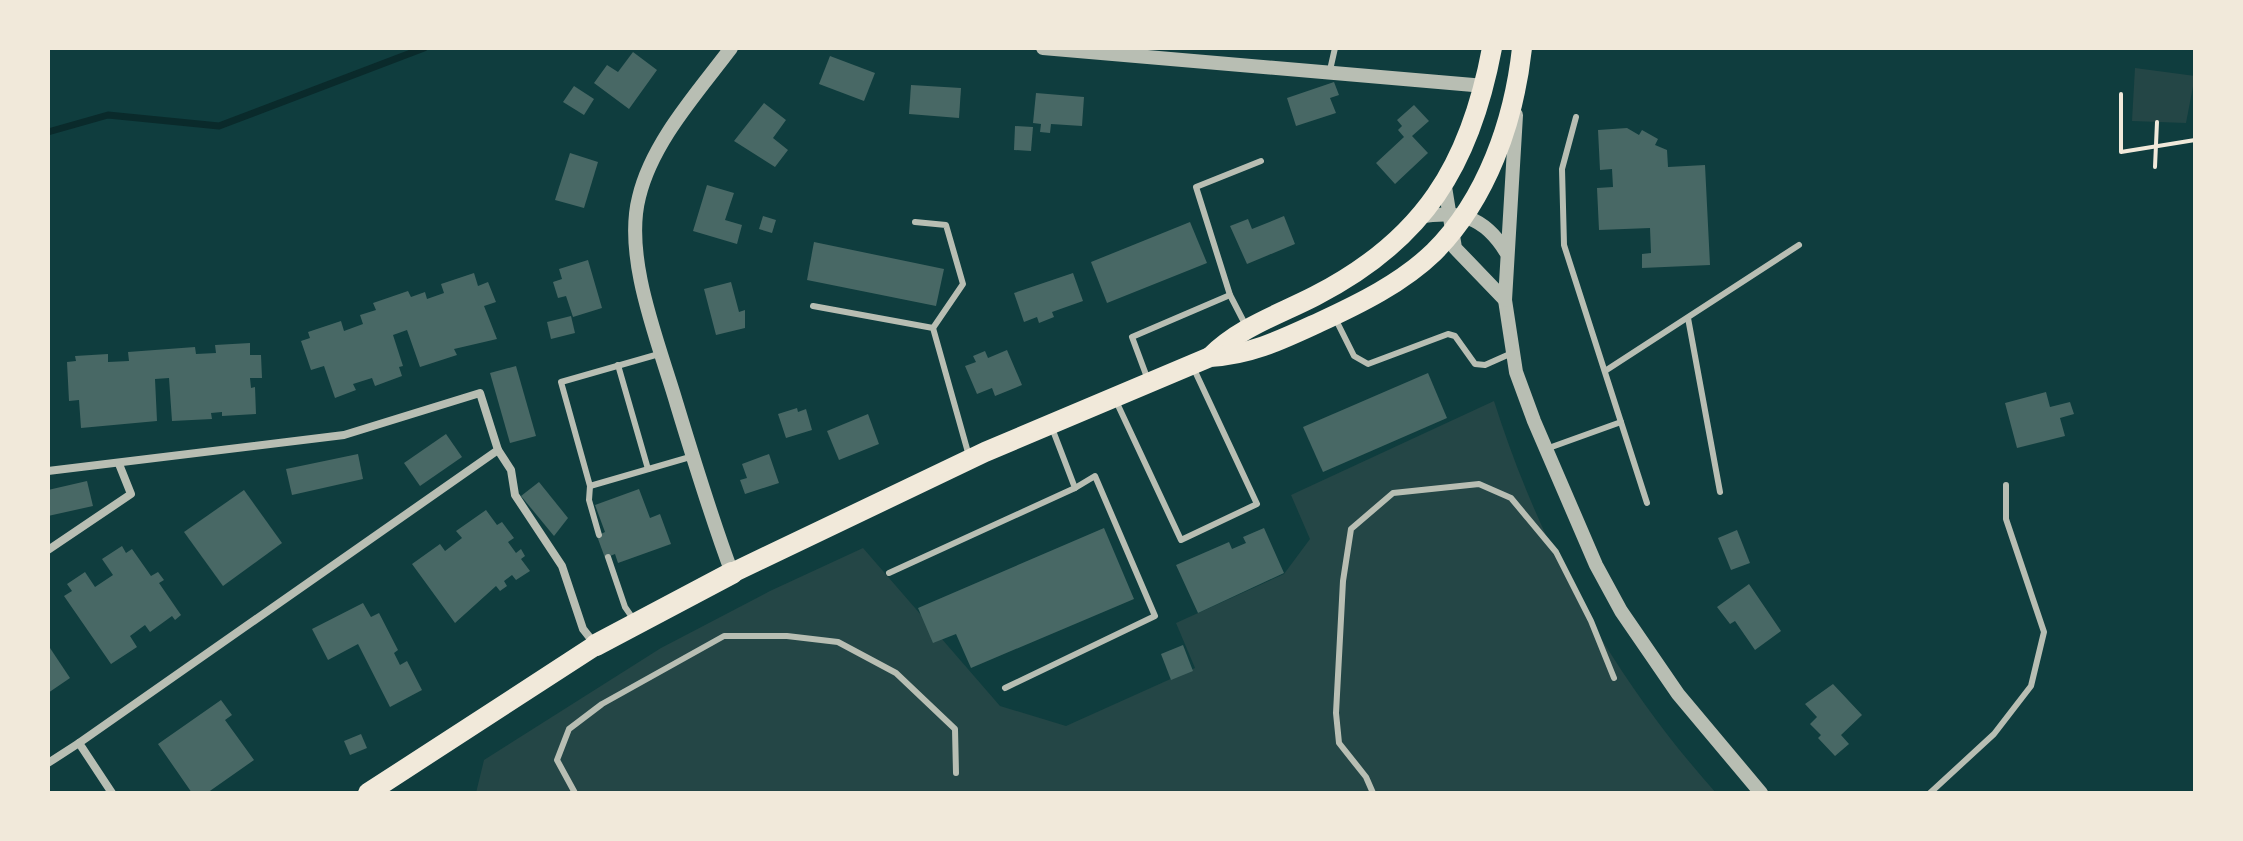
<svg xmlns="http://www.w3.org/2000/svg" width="2243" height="841" font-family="Helvetica,sans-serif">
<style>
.green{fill:#244646}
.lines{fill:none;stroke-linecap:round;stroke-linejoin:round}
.stream{stroke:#0a2a2b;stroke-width:7}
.building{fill:#486865}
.path{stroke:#f1e9da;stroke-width:4}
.service{stroke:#b8beb3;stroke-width:6}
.minor{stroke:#b8beb3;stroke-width:8}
.tertiary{stroke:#b8beb3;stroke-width:14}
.primary{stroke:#f1e9da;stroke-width:20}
.trunk{stroke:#f1e9da;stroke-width:22}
</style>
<rect width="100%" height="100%" fill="#0f3d3e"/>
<g class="green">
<path d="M2135,68L2195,76L2186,123L2132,121Z"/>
<path d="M1494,401C1541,549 1613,677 1716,793H476L484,760L661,648L770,591L863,548L1000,706L1066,726L1195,668L1176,623L1284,574L1310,539L1291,495Z"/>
</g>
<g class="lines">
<path class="stream" d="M48,132L108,115L219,126L424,48"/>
</g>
<g class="building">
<path d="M633,52L657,70L629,109L594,83L607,65L618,72Z"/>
<path d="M830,56L875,73L864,101L819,84Z"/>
<path d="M1334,82L1339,95L1330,98L1336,113L1296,126L1287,98Z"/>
<path d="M911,85L961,88L959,118L909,114Z"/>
<path d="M574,86L594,99L584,115L563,102Z"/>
<path d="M1036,93L1084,97L1082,126L1051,124L1050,133L1040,132L1041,124L1033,123Z"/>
<path d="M764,103L786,120L773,138L788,150L775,167L734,141Z"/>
<path d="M1414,105L1429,121L1412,136L1428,153L1395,184L1376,163L1404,137L1398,130L1402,126L1397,120Z"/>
<path d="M1015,126L1033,127L1031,151L1014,150Z"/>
<path d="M1627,128L1639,135L1642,130L1658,139L1655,145L1667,150L1668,167L1705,165L1710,265L1642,268V254L1651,253L1650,228L1599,230L1597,188L1613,187L1612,169L1600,170L1598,130Z"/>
<path d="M570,153L598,162L584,208L555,200Z"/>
<path d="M707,185L734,193L725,220L742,225L737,244L693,231Z"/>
<path d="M763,216L776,220L772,233L759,229Z"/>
<path d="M1284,216L1295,244L1247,264L1230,226L1248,219L1252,229Z"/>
<path d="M1190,222L1207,263L1107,303L1091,262Z"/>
<path d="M814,242L944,269L936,306L807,280Z"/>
<path d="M588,260L602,308L573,317L566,296L558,298L553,282L562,279L559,269Z"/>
<path d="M474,273L478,286L488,282L496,302L484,306L497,339L454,349L457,355L420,367L407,330L393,335L403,366L399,367L402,376L375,386L372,378L353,384L356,390L335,398L324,366L311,370L301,341L310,338L308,332L341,321L344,331L363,324L360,315L376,310L373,303L408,291L411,297L425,292L427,299L444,293L441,284Z"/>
<path d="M1073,273L1083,301L1052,312L1054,317L1039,323L1037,317L1024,322L1014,293Z"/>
<path d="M731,282L739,312L745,310V328L716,335L704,289Z"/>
<path d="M571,316L575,333L551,339L547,322Z"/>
<path d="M250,343V355H261L262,378H250L251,388L255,387L256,414L222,416V412L211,413L212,419L172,421L169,378L155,379L157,421L81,428L79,400L69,401L67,362L76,361L75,356L108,354V362L129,361L128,352L195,347L196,354L216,353L215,345Z"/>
<path d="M1007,350L1022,385L995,396L992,388L977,394L965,366L976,362L973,356L985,351L988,358Z"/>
<path d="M516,366L536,436L510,443L490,373Z"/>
<path d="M1428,373L1447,418L1323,472L1303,427Z"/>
<path d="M2046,392L2050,407L2070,402L2074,414L2060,418L2065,436L2017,448L2005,403Z"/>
<path d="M797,408L798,412L806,409L812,430L786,438L778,414Z"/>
<path d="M868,414L879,444L839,460L827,431Z"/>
<path d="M446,434L462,457L420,486L404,463Z"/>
<path d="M358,454L363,479L292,495L286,469Z"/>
<path d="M769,454L779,483L745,494L740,480L747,478L742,464Z"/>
<path d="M87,481L93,506L48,516V490Z"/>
<path d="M539,482L568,518L554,536L521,496Z"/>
<path d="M639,489L650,518L660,514L671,544L618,563L615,554L605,558L597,536L605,532L595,505Z"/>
<path d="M244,490L282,543L223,586L184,532Z"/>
<path d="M486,510L497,525L502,522L514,538L508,542L516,553L521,549L525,556L521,559L530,571L516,580L512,575L504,581L507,586L500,591L496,586L455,623L412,564L440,544L445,551L462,538L456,531Z"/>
<path d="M1104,528L1134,599L971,668L956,634L933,643L918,608Z"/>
<path d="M1264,528L1284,573L1198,613L1176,565L1229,542L1232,549L1246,543L1243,537Z"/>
<path d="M1737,530L1750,563L1731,570L1718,538Z"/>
<path d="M122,546L126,553L132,549L151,576L158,572L164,580L159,583L181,615L175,620L172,616L150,632L145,625L130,636L137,647L111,664L64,596L72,591L67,584L85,572L95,587L113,575L102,559Z"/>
<path d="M1749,584L1781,631L1755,650L1735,621L1730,624L1717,607Z"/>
<path d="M363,603L371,617L379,613L398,650L394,653L400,665L407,661L422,690L390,707L358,644L328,660L312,629Z"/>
<path d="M48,645L70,678L48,693Z"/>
<path d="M1183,645L1193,671L1171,680L1161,654Z"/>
<path d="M1833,684L1862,715L1841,735L1849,744L1835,756L1818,738L1821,735L1810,724L1817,717L1805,704Z"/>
<path d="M221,700L232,715L225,720L254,760L207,793H192L158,744Z"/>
<path d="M361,734L367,748L350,755L344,741Z"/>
</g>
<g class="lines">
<g class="path">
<path d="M2121,94V152L2195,140"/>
<path d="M2155,167L2157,122"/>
</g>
<g class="service">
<path d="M1330,70L1335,48"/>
<path d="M1576,117L1562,169L1564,245L1647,503"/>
<path d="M915,222L946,225L963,284L933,328"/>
<path d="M813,306L933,328L969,456"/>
<path d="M1688,318L1720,492"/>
<path d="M1336,320L1354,356L1368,364L1448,334L1455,336L1475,364L1485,365L1512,353"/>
<path d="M1245,324L1230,295L1196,187L1261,161"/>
<path d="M618,365L648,469"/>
<path d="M1605,371L1799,245"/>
<path d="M1148,380L1132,337L1230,295"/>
<path d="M1116,401L1181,540L1257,504L1193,367"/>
<path d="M1546,449L1621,422"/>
<path d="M590,486L690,457"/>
<path d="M599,535L589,500L590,486L561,382L659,354"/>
<path d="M608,557L625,607L634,620"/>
<path d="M889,573L1075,488L1052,428"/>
<path d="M1005,688L1155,616L1095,476L1075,488"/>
<path d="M575,793L557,760L569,729L602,704L724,636H787L838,642L896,673L955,729L956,773"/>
<path d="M1373,793L1366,777L1339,743L1336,713L1343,581L1351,529L1393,493L1479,484L1511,498L1556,552L1591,621L1614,678"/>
<path d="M1930,793L1994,734L2031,686L2044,632L2006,519V485"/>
</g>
<g class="minor">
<path d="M498,450L511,470L515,495L562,566L583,629L594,643"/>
<path d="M48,471L344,435L480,393L498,450L79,743L112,793"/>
<path d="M48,550L131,494L119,464"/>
<path d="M48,763L79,743"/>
</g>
<g class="tertiary">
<path d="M731,48C698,92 652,142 639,197C623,259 660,346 677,405C694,461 711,517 732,573"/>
<path d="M1043,48L1485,86"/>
<path d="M1516,115L1505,300L1516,372L1534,421L1596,565L1621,611L1678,694L1761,793"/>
<path d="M1445,187L1455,248L1505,300"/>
<path d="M1419,217C1459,210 1484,216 1506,252"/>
</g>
<g class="primary">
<path d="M1210,357C1240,327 1278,315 1315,296C1424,240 1470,165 1492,48"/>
<path d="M732,573L985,452L1210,357C1251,355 1283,339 1320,322C1359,304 1402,283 1434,252C1487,199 1514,121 1522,48"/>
<path d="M368,793L596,645"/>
</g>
<path class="trunk" d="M596,645L732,573"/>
</g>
<rect width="2243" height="841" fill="none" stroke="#f1e9da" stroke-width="100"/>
</svg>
